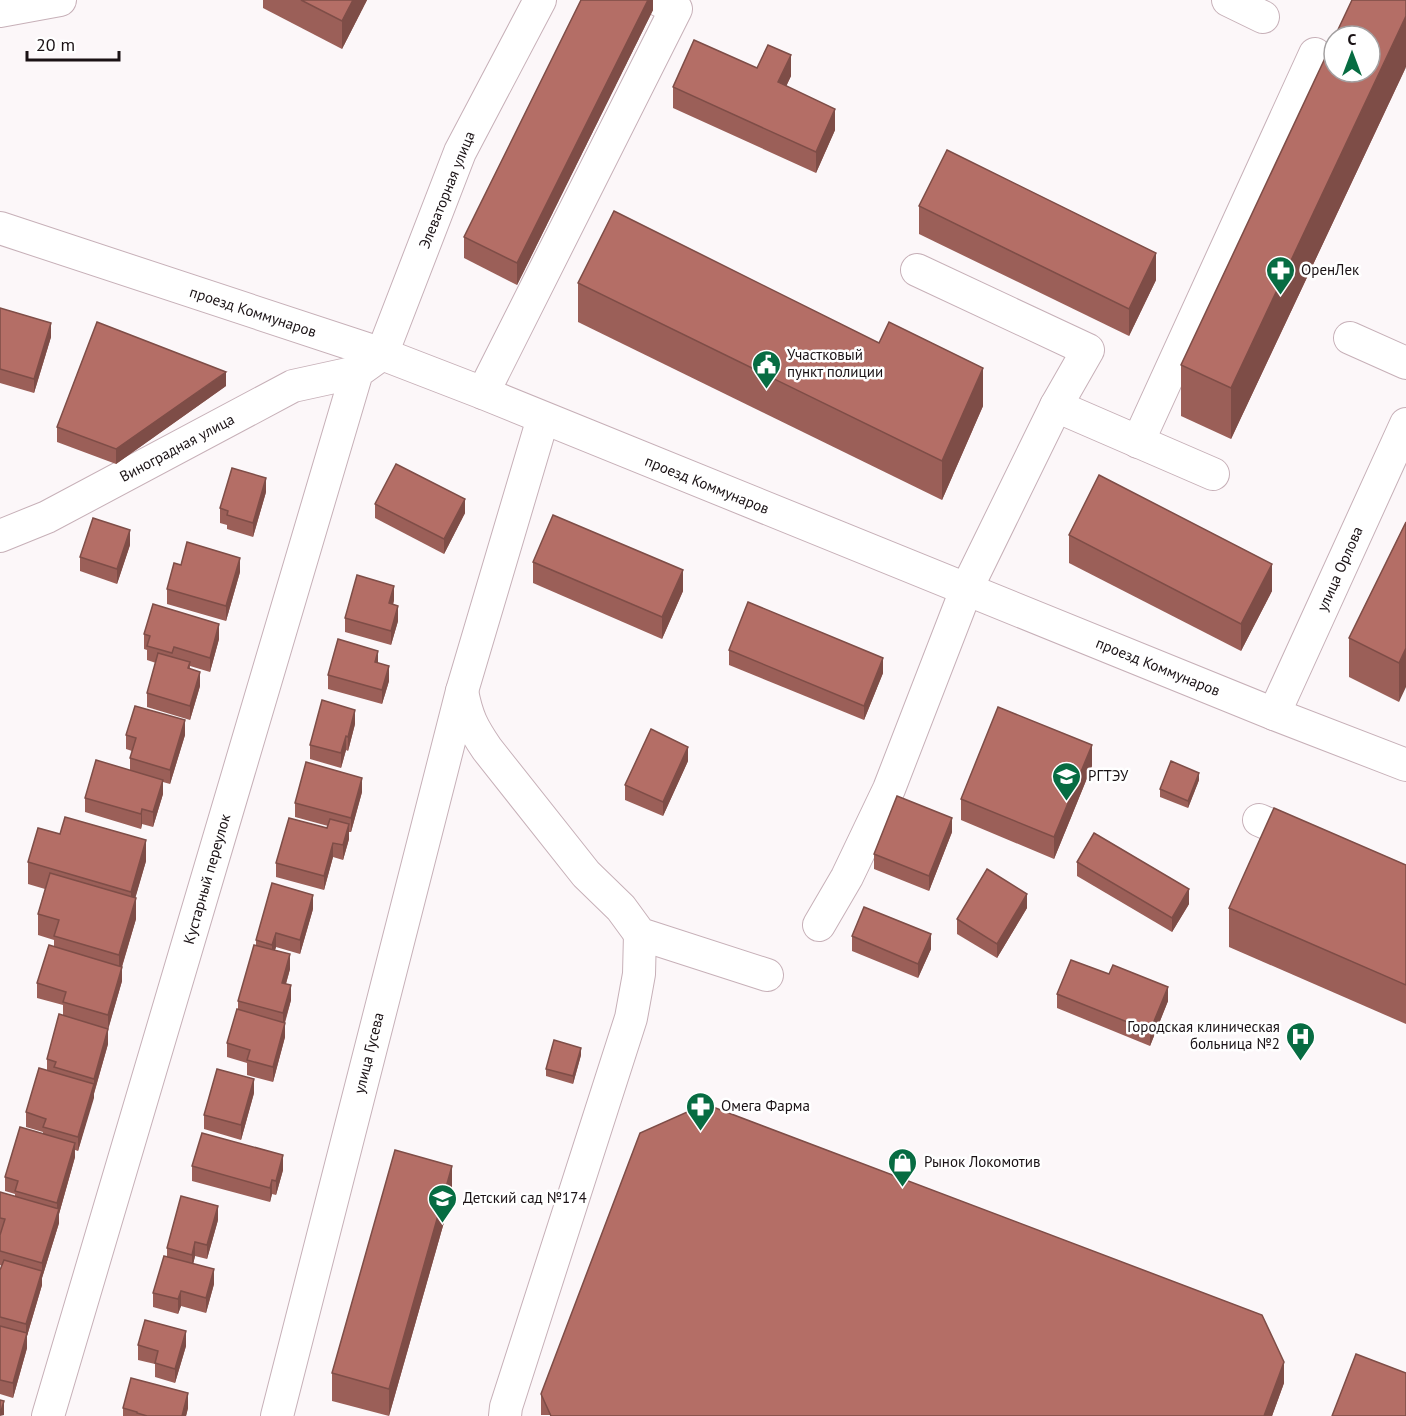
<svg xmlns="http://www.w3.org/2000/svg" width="1406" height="1416" font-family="'PT Sans',sans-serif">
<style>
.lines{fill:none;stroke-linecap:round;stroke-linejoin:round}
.minor-casing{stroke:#c7b0b8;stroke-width:34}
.minor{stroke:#fff;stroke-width:32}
.wall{fill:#9b5f58}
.shaded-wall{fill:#7e4d47}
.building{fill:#b46e66;stroke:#7e4d47;stroke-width:1.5}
.labels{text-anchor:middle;stroke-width:5;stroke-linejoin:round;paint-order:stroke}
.street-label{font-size:15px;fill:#1a1215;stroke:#fff}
.poi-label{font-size:15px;fill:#1a1215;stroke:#fff;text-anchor:start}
</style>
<rect width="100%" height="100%" fill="#fcf7f9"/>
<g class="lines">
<defs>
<g id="minor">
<path d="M1228,0L1263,17"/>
<path d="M0,11L60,0"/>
<path d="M0,228L382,354L483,393L1274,714L1406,765"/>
<path d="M1350,338L1406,363"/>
<path d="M382,354L460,152L540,0"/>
<path d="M483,393L676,9L659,0"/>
<path d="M1056,406L1213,474"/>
<path d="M1138,442L1315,54"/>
<path d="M0,536L47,517L293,386L357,372"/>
<path d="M462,691C467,717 472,727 487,749L586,874L621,908L640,934L767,975"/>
<path d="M1274,714L1406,424"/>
<path d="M1259,820L1305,840"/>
<path d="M819,925L847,877L889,789L966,590L1056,406L1088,350L917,270"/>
<path d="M48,1416L357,372L382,354"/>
<path d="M277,1416L462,691L543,418"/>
<path d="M505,1416L506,1407L631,1018L639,974L640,934"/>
</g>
</defs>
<use href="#minor" class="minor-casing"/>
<use href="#minor" class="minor"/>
</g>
<g class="wall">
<path d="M263,0H367L342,49L263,8Z"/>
<path d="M653,0V10L517,285L464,258V237Z"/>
<path d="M1406,67L1231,439L1181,416V365Z"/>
<path d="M757,68L791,76L786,86L835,130L816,173L673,108V87Z"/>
<path d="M919,206L1156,280L1129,336L919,234Z"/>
<path d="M578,283L983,406L942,500L578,322Z"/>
<path d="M0,308L51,337L34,393L0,383Z"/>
<path d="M226,386L116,464L57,442V427Z"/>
<path d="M266,492L253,537L227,529V525L220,523V508Z"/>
<path d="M375,504L465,513L444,554L375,518Z"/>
<path d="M1406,522L1399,702L1349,677V638Z"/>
<path d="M1069,535L1272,591L1241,651L1069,563Z"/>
<path d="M130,545L117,584L80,571V557Z"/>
<path d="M533,562L683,591L662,639L533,583Z"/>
<path d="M240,572L226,621L167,604V589Z"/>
<path d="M394,600L393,605L398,621L391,645L345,632V618Z"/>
<path d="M144,634L219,639L210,672L190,666V668L200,686L190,720L147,707V693L156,663L147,660V650L144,649Z"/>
<path d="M729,650L883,673L864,720L729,665Z"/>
<path d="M378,663L389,681L382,704L328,689V675Z"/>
<path d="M355,724L348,751L346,750L341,768L310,759V745Z"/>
<path d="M126,735H185L170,784L163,782V794L153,827L142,824L141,829L85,812V798L130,770V758L132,751L126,749Z"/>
<path d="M688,761L663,816L625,800V785Z"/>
<path d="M1092,766L1054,859L961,820V799Z"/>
<path d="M1199,780L1188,808L1160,797V789Z"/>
<path d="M362,792L351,832H349V839L343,860L333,857L324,890L276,877V863L327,828L328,826L295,817V803Z"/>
<path d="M952,832L929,891L874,869V854Z"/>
<path d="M146,861L135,898L136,919L122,967V981L108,1029V1044L78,1151L75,1150V1157L59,1214V1223L42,1278V1285L27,1336V1348L13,1398L0,1394V1270L2,1266L0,1265V1192L15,1196V1194L5,1191V1177L43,1134V1132L26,1127V1112L47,1070V1059L63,1015V1005L37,998V983L54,947V940L38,935V914L45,889L28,884V862Z"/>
<path d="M1077,862L1189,904L1172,932L1077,876Z"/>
<path d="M1406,865V1024L1229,947V908Z"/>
<path d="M1027,908L997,958L957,934V919Z"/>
<path d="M313,909L300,954L276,947L275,950L290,969L286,984L291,1000L285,1023V1037L273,1082L247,1075V1063L227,1057V1043L238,1010V1001L256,945V940Z"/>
<path d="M852,936L931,949L918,978L852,951Z"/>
<path d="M1057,994L1168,1001L1150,1046L1057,1008Z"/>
<path d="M581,1055L573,1084L546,1076V1069Z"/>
<path d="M254,1093L241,1140L204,1129V1115Z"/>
<path d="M192,1166L283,1170L276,1195L272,1194L270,1202L192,1181Z"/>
<path d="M452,1194L389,1416L332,1401V1373Z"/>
<path d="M218,1220L207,1259L195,1256L193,1264L214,1284L206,1313L181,1306L178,1314L153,1307V1293L167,1257V1248Z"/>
<path d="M138,1345L186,1346L175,1383L155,1377V1364L138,1360Z"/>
<path d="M1284,1383L1272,1416L541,1415V1394Z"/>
<path d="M123,1408H188L186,1416H123Z"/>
</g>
<g class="shaded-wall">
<path d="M353,0H367L342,49V21Z"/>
<path d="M648,0H653V10L517,285V263Z"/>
<path d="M1406,16V67L1231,439V388Z"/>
<path d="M791,55V76L778,104V82Z"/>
<path d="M835,109V130L816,173V152Z"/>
<path d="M1156,253V280L1129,336V309Z"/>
<path d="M51,323V337L34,393V379Z"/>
<path d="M983,368V406L942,500V461Z"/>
<path d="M226,372V386L116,464V449Z"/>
<path d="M266,478V492L253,537V523Z"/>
<path d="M465,499V513L444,554V539Z"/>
<path d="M130,530V545L117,584V569Z"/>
<path d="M240,558V572L226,621V606Z"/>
<path d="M1272,564V591L1241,651V624Z"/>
<path d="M683,570V591L662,639V617Z"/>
<path d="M394,586V600L389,618V603Z"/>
<path d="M398,606V621L391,645V631Z"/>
<path d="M219,624V639L210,672V658Z"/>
<path d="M1406,648V687L1399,702V663Z"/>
<path d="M378,651V666L375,662Z"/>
<path d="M883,658V673L864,720V706Z"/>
<path d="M389,666V681L382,704V690Z"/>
<path d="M200,672V686L190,720V706Z"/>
<path d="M355,710V724L348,751V737Z"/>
<path d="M185,720V735L170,784V770Z"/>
<path d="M346,736V750L341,768V753Z"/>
<path d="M1092,745V766L1054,859V837Z"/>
<path d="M688,747V761L663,816V802Z"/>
<path d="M1199,773V780L1188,808V801Z"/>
<path d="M362,778V792L351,832V818Z"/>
<path d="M163,780V794L153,827V812Z"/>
<path d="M142,809V824L141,829V814Z"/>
<path d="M952,818V832L929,891V876Z"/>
<path d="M349,824V839L343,860V845Z"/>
<path d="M146,840V861L131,913V892Z"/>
<path d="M333,843V857L324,890V876Z"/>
<path d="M1189,889V904L1172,932V918Z"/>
<path d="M1027,894V908L997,958V944Z"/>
<path d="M313,895V909L300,954V940Z"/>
<path d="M136,898V919L119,976V955Z"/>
<path d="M276,933V947L272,959V945Z"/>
<path d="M931,934V949L918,978V964Z"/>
<path d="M290,954V969L282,997V983Z"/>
<path d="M122,967V981L108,1030V1015Z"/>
<path d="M291,985V1000L283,1028V1013Z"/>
<path d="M1168,987V1001L1150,1046V1031Z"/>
<path d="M285,1023V1037L273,1082V1067Z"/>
<path d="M108,1029V1044L94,1093V1079Z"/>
<path d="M581,1048V1055L573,1084V1076Z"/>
<path d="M254,1079V1093L241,1140V1125Z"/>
<path d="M94,1084V1098L78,1151V1137Z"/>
<path d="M75,1143V1157L59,1214V1223L42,1278V1263L57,1213V1203Z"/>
<path d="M283,1155V1170L276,1195V1181Z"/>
<path d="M452,1166V1194L389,1416V1389Z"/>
<path d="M272,1180V1194L270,1202V1188Z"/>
<path d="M218,1206V1220L207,1259V1245Z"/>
<path d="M195,1242V1256L192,1269V1255Z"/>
<path d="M214,1269V1284L206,1313V1298Z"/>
<path d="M42,1271V1285L27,1336V1348L13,1398V1383L26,1337V1324Z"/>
<path d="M181,1291V1306L178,1314V1299Z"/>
<path d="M186,1331V1346L175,1383V1369Z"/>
<path d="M1284,1362V1383L1272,1416H1264Z"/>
<path d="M188,1393V1408L186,1416H182Z"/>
<path d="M4,1401V1415L0,1416V1414Z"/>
</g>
<g class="building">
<path d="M301,0H353L342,21Z"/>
<path d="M581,0H648L517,263L464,237Z"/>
<path d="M1352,0H1406V16L1231,388L1181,365L1334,39V72H1370V36H1335Z"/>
<path d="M694,40L757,68L768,45L791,55L778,82L835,109L816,152L673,87Z"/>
<path d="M947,150L1156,253L1129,309L919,206Z"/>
<path d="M614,211L879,343L889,322L983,368L942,461L578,283Z"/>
<path d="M0,308L51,323L34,379L0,369Z"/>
<path d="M97,322L226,372L116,449L57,427Z"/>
<path d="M396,464L465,499L444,539L375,504Z"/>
<path d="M232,468L266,478L253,523L227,515L228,511L220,508Z"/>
<path d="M1099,475L1272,564L1241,624L1069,535Z"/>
<path d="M553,515L683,570L662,617L533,562Z"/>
<path d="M93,518L130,530L117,569L80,557Z"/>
<path d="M1406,522V648L1399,663L1349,638Z"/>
<path d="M187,542L240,558L226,606L167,589L174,563L181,565Z"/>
<path d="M357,575L394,586L389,603L398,606L391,631L345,618Z"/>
<path d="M748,602L883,658L864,706L729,650Z"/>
<path d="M153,604L219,624L210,658L174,647L172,653L147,646L150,636L144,634Z"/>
<path d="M338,639L378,651L375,662L389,666L382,690L328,675Z"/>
<path d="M158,653L190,662L188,668L200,672L190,706L147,693Z"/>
<path d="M322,700L355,710L348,737L346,736L341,753L310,745Z"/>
<path d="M135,706L185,720L170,770L130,758L136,738L126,735Z"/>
<path d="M998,707L1092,745L1054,837L961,799Z"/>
<path d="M651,729L688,747L663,802L625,785Z"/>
<path d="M96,760L163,780L153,812L142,809L141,814L85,798Z"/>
<path d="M1171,761L1199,773L1188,801L1160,789Z"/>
<path d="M306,762L362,778L351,818L295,803Z"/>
<path d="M897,796L952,818L929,876L874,854Z"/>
<path d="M1274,808L1406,865V985L1229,908Z"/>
<path d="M65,817L146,840L131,892L28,862L38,828L60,834Z"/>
<path d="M289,818L327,828L330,819L349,824L343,845L333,843L324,876L276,863Z"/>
<path d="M1094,833L1189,889L1172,918L1077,862Z"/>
<path d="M987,869L1027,894L997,944L957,919Z"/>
<path d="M50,873L136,898L119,955L54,936L59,920L38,914Z"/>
<path d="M272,883L313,895L300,940L276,933L272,945L256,940Z"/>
<path d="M864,907L931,934L918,964L852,936Z"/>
<path d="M49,945L122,967L108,1015L63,1002L66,992L37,983Z"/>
<path d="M254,945L290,954L282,983L291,985L283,1013L238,1001Z"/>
<path d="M1071,960L1109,974L1113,965L1168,987L1150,1031L1057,994Z"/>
<path d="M237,1009L285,1023L273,1067L247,1060L250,1050L227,1043Z"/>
<path d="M59,1014L108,1029L94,1079L54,1067L56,1062L47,1059Z"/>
<path d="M554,1040L581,1048L573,1076L546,1069Z"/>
<path d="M39,1068L94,1084L78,1137L43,1127L46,1119L26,1112Z"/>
<path d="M217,1069L254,1079L241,1125L204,1115Z"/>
<path d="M705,1104L1262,1315L1284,1362L1264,1416H551L541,1394L640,1133Z"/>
<path d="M20,1127L75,1143L57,1203L15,1191L18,1181L5,1177Z"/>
<path d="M202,1133L283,1155L276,1181L272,1180L270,1188L192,1166Z"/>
<path d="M395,1150L452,1166L389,1389L332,1373Z"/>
<path d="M0,1192L59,1209L42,1263L0,1251V1235L5,1219L0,1218Z"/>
<path d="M181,1196L218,1206L207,1245L195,1242L192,1255L167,1248Z"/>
<path d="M164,1256L214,1269L206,1298L181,1291L178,1299L153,1293Z"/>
<path d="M4,1260L42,1271L26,1324L0,1317V1270Z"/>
<path d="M145,1320L186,1331L175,1369L155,1363L158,1351L138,1345Z"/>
<path d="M0,1326L27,1333L13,1383L0,1380Z"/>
<path d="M1356,1354L1406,1373V1416H1332Z"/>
<path d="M131,1378L188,1393L182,1416H147L137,1413V1412L123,1408Z"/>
<path d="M0,1400L4,1401L0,1414Z"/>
</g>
<defs>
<symbol id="pharmacy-pin" viewBox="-11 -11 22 30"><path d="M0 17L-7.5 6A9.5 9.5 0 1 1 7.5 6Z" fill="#076c42" stroke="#fff"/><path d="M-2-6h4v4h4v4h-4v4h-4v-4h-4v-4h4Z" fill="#fff"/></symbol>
<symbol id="civic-pin" viewBox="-11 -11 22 30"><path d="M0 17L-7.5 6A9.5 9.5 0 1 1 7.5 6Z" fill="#076c42" stroke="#fff"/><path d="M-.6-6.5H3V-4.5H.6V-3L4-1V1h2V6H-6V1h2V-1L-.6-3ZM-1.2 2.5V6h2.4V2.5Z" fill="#fff"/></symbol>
<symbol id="university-pin" viewBox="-11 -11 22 30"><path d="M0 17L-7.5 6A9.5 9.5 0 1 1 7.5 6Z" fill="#076c42" stroke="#fff"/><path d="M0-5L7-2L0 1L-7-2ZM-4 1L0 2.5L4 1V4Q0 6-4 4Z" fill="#fff"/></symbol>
<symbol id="hospital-pin" viewBox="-11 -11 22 30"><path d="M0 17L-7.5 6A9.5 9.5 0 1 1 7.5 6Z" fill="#076c42" stroke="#fff"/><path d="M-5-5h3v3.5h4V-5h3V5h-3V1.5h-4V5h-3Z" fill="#fff"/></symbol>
<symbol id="shop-pin" viewBox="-11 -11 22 30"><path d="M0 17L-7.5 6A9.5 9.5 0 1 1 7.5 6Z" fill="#076c42" stroke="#fff"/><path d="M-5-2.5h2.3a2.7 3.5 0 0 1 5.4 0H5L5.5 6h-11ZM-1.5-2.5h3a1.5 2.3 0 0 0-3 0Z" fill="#fff"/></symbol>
<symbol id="school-pin" viewBox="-11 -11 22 30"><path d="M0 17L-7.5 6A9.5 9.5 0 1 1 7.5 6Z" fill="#076c42" stroke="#fff"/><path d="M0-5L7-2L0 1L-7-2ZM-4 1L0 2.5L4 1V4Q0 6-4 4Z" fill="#fff"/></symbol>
</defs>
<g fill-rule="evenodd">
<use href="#pharmacy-pin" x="1264" y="254" width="33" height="45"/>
<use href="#civic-pin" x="750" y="348" width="33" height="45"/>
<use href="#university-pin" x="1050" y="760" width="33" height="45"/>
<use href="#hospital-pin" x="1284" y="1020" width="33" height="45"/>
<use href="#pharmacy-pin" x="684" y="1090" width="33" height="45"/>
<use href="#shop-pin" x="886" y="1146" width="33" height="45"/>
<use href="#school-pin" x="426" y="1182" width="33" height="45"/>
</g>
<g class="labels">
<g class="street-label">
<text transform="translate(447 190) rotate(-68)" y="5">Элеваторная улица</text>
<text transform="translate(253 312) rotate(18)" y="5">проезд Коммунаров</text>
<text transform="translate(177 448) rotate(-28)" y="5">Виноградная улица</text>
<text transform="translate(707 485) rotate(22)" y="5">проезд Коммунаров</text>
<text transform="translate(1340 569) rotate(-66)" y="5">улица Орлова</text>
<text transform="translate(1158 667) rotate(22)" y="5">проезд Коммунаров</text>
<text transform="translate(207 879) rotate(-74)" y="5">Кустарный переулок</text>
<text transform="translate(369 1053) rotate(-76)" y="5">улица Гусева</text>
</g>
<g class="poi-label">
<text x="1301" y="275">ОренЛек</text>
<text x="787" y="360">Участковый<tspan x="787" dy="17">пункт полиции</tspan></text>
<text x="1088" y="781">РГТЭУ</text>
<text x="1280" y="1032" text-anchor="end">Городская клиническая<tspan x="1280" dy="17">больница №2</tspan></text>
<text x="721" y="1111">Омега Фарма</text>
<text x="924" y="1167">Рынок Локомотив</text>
<text x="463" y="1203">Детский сад №174</text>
</g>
</g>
<g transform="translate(1352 54)"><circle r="28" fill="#ffffff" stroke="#a3a0a1" stroke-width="1.5"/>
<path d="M0-4.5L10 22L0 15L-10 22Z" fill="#076c42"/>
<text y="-9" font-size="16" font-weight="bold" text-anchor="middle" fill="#1a1215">С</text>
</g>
<path d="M27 51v9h92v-9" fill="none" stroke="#1a1215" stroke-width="3"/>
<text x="36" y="51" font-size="18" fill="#1a1215" stroke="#ffffff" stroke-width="4.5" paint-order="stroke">20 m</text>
</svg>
